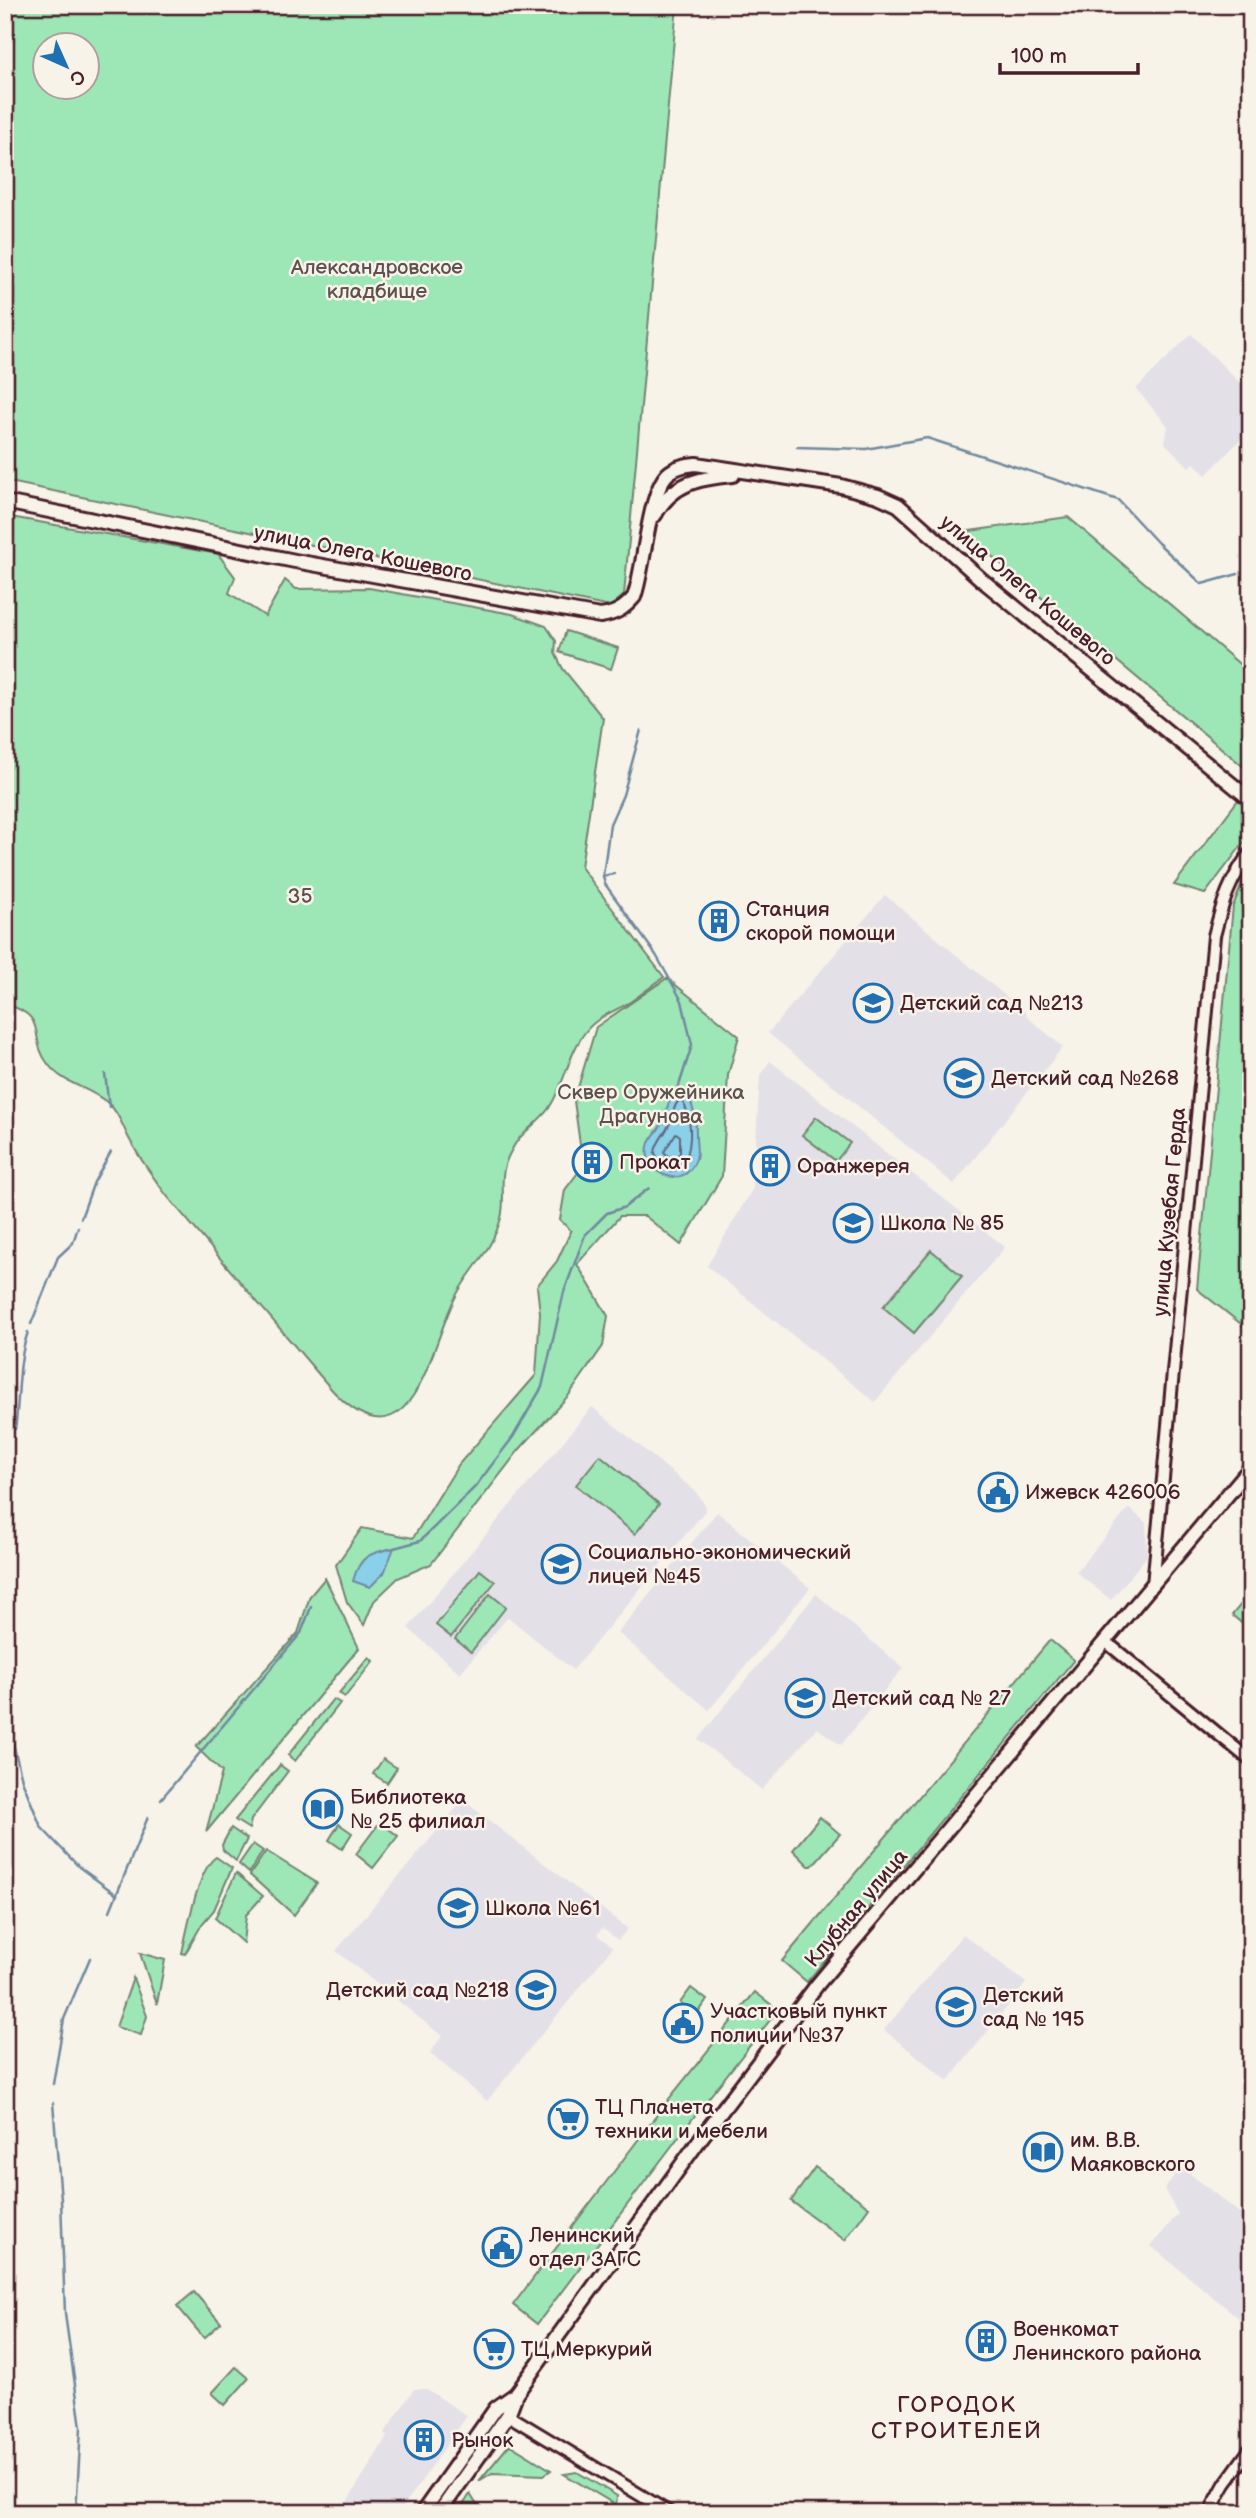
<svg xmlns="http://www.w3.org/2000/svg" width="1256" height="2518" font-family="'Balsamiq Sans',sans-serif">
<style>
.built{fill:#e4e0e7;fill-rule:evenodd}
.green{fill:#9de7b7;stroke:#748371;stroke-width:2;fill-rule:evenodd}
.water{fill:#8ad0eb;stroke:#70899e;stroke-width:2}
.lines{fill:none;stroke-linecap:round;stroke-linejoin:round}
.shore{stroke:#646678;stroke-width:2}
.stream{stroke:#70899e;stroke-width:2.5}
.minor-casing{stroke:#4a1f2b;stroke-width:16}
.major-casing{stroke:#4a1f2b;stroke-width:18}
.minor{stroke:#f7f3e8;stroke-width:10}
.major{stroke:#f7f3e8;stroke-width:12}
.labels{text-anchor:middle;stroke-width:5;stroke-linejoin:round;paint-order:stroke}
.park-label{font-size:21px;fill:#5f514e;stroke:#f7f3e8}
.street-label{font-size:21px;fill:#4a1f2b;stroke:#f7f3e8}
.poi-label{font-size:21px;fill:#4a1f2b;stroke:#f7f3e8;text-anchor:start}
.neighbourhood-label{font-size:23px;letter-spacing:2px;fill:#4a1f2b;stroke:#f7f3e8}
</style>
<rect width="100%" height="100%" fill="#f7f3e8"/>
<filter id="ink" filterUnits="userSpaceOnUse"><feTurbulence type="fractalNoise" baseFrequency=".0143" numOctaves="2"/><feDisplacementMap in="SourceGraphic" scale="14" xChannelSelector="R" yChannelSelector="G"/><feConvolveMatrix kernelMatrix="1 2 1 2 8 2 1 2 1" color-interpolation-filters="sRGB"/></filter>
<g filter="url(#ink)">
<g class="built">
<path d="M1191,334L1251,394V429L1206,475L1194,463L1189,467L1165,443L1168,426L1136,389Z"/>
<path d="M885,895L1027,1014L1026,1016L1063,1047L954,1184L768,1033Z"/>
<path d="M770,1061L1005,1247L875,1402L707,1266L753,1188L760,1075Z"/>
<path d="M592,1407L695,1491L704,1503L705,1511L573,1670L508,1617L460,1673L408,1628Z"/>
<path d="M1129,1508L1146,1523L1147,1556L1111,1600L1076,1572Z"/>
<path d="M717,1512L810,1588L709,1710L618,1633Z"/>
<path d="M816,1594L903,1668L841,1745L817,1728L762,1790L698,1739Z"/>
<path d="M463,1800L628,1929L618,1940L602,1928L597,1935L613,1947L487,2101L430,2053L442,2036L336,1951ZM487,1980L495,1987L484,2001L475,1993Z"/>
<path d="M963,1934L1026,1983L948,2081L884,2030Z"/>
<path d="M1181,2167L1251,2222V2328L1151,2246L1178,2214L1164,2189Z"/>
<path d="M414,2389H427L467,2416L399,2513H340L387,2437L384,2434Z"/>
</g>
<g class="green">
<path d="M5,5H677L624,595L610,607L5,481ZM46,46H88V88H46Z"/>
<path d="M5,516L218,554L235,577L229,593L265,616L285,580L296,589L369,588L512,614L546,626L556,641L555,653L563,669L603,718L581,867L664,977C653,985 642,994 630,1002C615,1011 597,1017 586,1031C568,1054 565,1084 549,1108C538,1124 520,1132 511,1151C496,1178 507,1192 501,1218C491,1254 468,1270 454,1300C429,1351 411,1473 333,1391L167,1196C154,1178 141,1161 131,1142C124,1131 120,1114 110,1105C92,1087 64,1086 48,1064C27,1037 51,1017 5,1004Z"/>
<path d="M1068,517L1251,674V773L963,532Z"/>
<path d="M566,631L618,648L611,669L559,652Z"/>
<path d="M1238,800L1251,810V833L1205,894L1174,885Z"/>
<path d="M1251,871V1266L1245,1327L1197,1289L1233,906L1244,879Z"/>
<path d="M667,978L739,1036L728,1075L722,1176L681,1245L645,1216H620L577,1264L608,1316L603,1346L569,1395L519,1450L431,1564L398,1578L374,1601L364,1625L347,1602L336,1565L362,1528L413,1538L459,1464L536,1375L540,1313L537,1286L557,1261L571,1231L560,1220L565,1190L583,1166L574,1101L596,1027Z"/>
<path d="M816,1117L850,1143L836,1161L802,1135Z"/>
<path d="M931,1250L962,1276L914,1333L883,1307Z"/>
<path d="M600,1455L659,1504L635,1534L576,1485Z"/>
<path d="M480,1570L495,1582L451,1637L436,1625Z"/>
<path d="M325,1578L359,1648L206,1832L222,1772L196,1747L298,1633L310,1596Z"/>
<path d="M1251,1592V1631L1232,1615Z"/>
<path d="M490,1594L506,1607L471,1652L455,1639Z"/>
<path d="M1050,1640L1074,1660L807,1982L782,1961Z"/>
<path d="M369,1657L373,1661L345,1697L339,1693Z"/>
<path d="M333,1699L340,1703L295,1761L288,1755Z"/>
<path d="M383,1759L397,1768L387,1783L373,1774Z"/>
<path d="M280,1765L288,1771L251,1820L249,1829L235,1820Z"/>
<path d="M820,1817L840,1834L812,1866H809L793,1850Z"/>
<path d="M380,1822L398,1836L373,1868L356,1854Z"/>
<path d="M339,1824L352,1833L342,1849L329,1840Z"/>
<path d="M231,1828L247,1839L236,1861L223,1850L222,1845Z"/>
<path d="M253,1844L263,1851L249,1873L239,1864Z"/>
<path d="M266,1851L317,1883L294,1915L250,1875Z"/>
<path d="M216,1857L232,1868L214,1910L202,1924L185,1954L182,1953C187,1931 198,1868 216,1857Z"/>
<path d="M236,1873L263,1896L246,1915L243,1943L215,1918Z"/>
<path d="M140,1953L165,1960L157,2004Z"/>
<path d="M133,1978L147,2016L141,2035L116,2027Z"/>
<path d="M691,1988L707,2000L697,2015L680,2003Z"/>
<path d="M755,1992L778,2010L696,2114L537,2324L513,2305L672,2095Z"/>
<path d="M815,2167L869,2207L845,2240L791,2201Z"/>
<path d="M194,2292L221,2323L204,2338L177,2306Z"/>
<path d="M236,2367L249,2378L225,2405L212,2393Z"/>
<path d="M509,2445L512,2446L551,2470L544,2475L492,2473L479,2481Z"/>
<path d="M577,2472L617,2496L616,2505L564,2474Z"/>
<path d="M470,2494L482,2513H458Z"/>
</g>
<g class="water">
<path d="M677,1092L688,1096C695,1110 696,1121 696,1137C696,1143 698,1153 696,1159C685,1194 638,1172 649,1143C652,1136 658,1131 661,1125C668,1111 665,1103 677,1092Z"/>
<path d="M394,1548L384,1573L370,1587L353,1581C360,1555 370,1553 394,1548Z"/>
</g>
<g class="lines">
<g class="shore">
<path d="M679,1100L683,1102C693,1121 693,1152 680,1169L671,1171L661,1165L655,1153C656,1142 663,1137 668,1127C673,1118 672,1108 679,1100Z"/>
<path d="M676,1133L680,1136V1153L673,1161L664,1152Z"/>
</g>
<g class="stream">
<path d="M797,447L866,449L927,438L1118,500L1158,543L1202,584L1238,574"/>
<path d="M641,730L623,795L610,824L603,876L605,884L656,955L682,1001L692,1045L677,1092"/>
<path d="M603,876L614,874"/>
<path d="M105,1074L109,1107"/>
<path d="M81,1218L94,1182L111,1152"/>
<path d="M31,1324L58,1257L73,1243L78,1227"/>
<path d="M15,1429C20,1396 17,1363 28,1332"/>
<path d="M5,1473L9,1454"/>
<path d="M394,1548L420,1541L475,1487L513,1437L542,1387L564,1292L585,1235L607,1213L625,1207L649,1188"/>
<path d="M5,1728L13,1743L22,1780L41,1827L79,1867L117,1895"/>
<path d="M161,1799L301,1633L311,1607"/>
<path d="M110,1911L148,1817"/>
<path d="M53,2084L64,2019L90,1958"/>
<path d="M53,2103L61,2199L65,2314L81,2427L76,2513"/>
</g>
<defs>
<g id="minor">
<path d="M1153,1585L1214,936C1222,904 1230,878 1251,852"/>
<path d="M1105,1641L1251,1761"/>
<path d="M508,2415L670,2513"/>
<path d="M1209,2513L1225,2484L1251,2448"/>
</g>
<g id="major">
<path d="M5,502L295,561L600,616C615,614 624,609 634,597C645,568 648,488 670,472C678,466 687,465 696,464L841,486L878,496L898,505L982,580L1251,800"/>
<path d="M655,515C672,483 699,478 733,475"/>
<path d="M422,2513L496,2408L516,2394"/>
<path d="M439,2513L508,2415L516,2394L701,2138L817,1985L1251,1467"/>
</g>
</defs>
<use href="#minor" class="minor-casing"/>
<use href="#major" class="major-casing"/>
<use href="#minor" class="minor"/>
<use href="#major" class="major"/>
</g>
</g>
<defs>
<symbol id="building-ring" viewBox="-11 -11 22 22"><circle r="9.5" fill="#f7f3e8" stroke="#1f6fb2" stroke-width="1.5"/><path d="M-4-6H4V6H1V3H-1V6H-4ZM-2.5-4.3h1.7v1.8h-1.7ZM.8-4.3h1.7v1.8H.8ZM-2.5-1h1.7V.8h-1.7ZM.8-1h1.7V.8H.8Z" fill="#1f6fb2"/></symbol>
<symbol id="school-ring" viewBox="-11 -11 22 22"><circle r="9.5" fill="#f7f3e8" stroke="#1f6fb2" stroke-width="1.5"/><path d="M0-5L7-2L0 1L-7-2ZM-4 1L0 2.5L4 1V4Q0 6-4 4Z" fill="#1f6fb2"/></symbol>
<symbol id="civic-ring" viewBox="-11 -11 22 22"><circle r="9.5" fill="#f7f3e8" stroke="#1f6fb2" stroke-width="1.5"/><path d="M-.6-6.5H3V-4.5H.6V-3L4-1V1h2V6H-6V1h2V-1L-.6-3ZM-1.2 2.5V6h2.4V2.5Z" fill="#1f6fb2"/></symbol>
<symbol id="library-ring" viewBox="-11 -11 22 22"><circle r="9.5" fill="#f7f3e8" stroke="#1f6fb2" stroke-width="1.5"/><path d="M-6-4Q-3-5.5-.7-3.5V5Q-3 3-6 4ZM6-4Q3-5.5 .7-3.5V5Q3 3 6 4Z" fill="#1f6fb2"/></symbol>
<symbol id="supermarket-ring" viewBox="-11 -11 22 22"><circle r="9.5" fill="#f7f3e8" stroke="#1f6fb2" stroke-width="1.5"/><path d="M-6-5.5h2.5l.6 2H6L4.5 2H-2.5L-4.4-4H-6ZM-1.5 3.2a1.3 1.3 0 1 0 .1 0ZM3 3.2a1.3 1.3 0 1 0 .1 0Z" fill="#1f6fb2"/></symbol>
</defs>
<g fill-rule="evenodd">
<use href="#building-ring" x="697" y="899" width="44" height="44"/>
<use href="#school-ring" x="851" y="981" width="44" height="44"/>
<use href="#school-ring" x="942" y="1056" width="44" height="44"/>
<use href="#building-ring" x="570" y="1140" width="44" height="44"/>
<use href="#building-ring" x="748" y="1144" width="44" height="44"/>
<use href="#school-ring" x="831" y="1201" width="44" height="44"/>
<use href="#civic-ring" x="976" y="1470" width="44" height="44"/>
<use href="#school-ring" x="539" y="1542" width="44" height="44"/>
<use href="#school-ring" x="783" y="1676" width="44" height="44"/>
<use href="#library-ring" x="301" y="1787" width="44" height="44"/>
<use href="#school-ring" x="436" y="1886" width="44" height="44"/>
<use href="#school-ring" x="514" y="1968" width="44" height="44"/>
<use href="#school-ring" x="934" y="1985" width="44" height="44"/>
<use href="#civic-ring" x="661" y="2001" width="44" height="44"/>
<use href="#supermarket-ring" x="546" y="2097" width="44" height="44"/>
<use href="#library-ring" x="1021" y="2130" width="44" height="44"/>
<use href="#civic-ring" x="480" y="2225" width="44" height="44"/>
<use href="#building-ring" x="964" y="2319" width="44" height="44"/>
<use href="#supermarket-ring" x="472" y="2327" width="44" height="44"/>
<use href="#building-ring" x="402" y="2418" width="44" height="44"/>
</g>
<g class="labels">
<g class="park-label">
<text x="377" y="274">Александровское<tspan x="377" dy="24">кладбище</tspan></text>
<text x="300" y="903">35</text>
<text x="651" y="1099">Сквер Оружейника<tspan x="651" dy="24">Драгунова</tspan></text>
</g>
<g class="street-label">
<text transform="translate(363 553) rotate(11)" y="7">улица Олега Кошевого</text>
<text transform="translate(1028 590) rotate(40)" y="7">улица Олега Кошевого</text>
<text transform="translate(1169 1212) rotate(-85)" y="7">улица Кузебая Герда</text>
<text transform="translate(856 1908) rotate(-50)" y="7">Клубная улица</text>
</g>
<g class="poi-label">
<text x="746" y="916">Станция<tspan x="746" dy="24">скорой помощи</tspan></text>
<text x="900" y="1010">Детский сад №213</text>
<text x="991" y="1085">Детский сад №268</text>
<text x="619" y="1169">Прокат</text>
<text x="797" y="1173">Оранжерея</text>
<text x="880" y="1230">Школа № 85</text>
<text x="1025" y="1499">Ижевск 426006</text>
<text x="588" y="1559">Социально-экономический<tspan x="588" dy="24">лицей №45</tspan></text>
<text x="832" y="1705">Детский сад № 27</text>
<text x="350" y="1804">Библиотека<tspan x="350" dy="24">№ 25 филиал</tspan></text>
<text x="485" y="1915">Школа №61</text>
<text x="509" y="1997" text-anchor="end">Детский сад №218</text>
<text x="983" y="2002">Детский<tspan x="983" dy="24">сад № 195</tspan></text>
<text x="710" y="2018">Участковый пункт<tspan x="710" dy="24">полиции №37</tspan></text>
<text x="595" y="2114">ТЦ Планета<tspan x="595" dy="24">техники и мебели</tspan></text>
<text x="1070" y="2147">им. В.В.<tspan x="1070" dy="24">Маяковского</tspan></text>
<text x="529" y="2242">Ленинский<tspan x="529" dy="24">отдел ЗАГС</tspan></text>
<text x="1013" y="2336">Военкомат<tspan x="1013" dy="24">Ленинского района</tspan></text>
<text x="521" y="2356">ТЦ Меркурий</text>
<text x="451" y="2447">Рынок</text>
</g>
<g class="neighbourhood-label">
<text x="957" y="2412">ГОРОДОК<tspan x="957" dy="26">СТРОИТЕЛЕЙ</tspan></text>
</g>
</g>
<rect width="1256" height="2518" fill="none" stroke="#f7f3e8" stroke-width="28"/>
<rect x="14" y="14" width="1228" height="2490" fill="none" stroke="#4a1f2b" stroke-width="2.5" filter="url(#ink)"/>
<g transform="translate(66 66) rotate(135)"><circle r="33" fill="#f7f3e8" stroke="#b29e9c" stroke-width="2"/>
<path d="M0-5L12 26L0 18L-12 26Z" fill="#1f6fb2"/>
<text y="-10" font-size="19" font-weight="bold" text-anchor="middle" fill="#4a1f2b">С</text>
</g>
<path d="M1000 63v10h138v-10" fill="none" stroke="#4a1f2b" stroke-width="3.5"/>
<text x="1011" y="63" font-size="21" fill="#4a1f2b" stroke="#f7f3e8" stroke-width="5" paint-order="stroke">100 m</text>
</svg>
